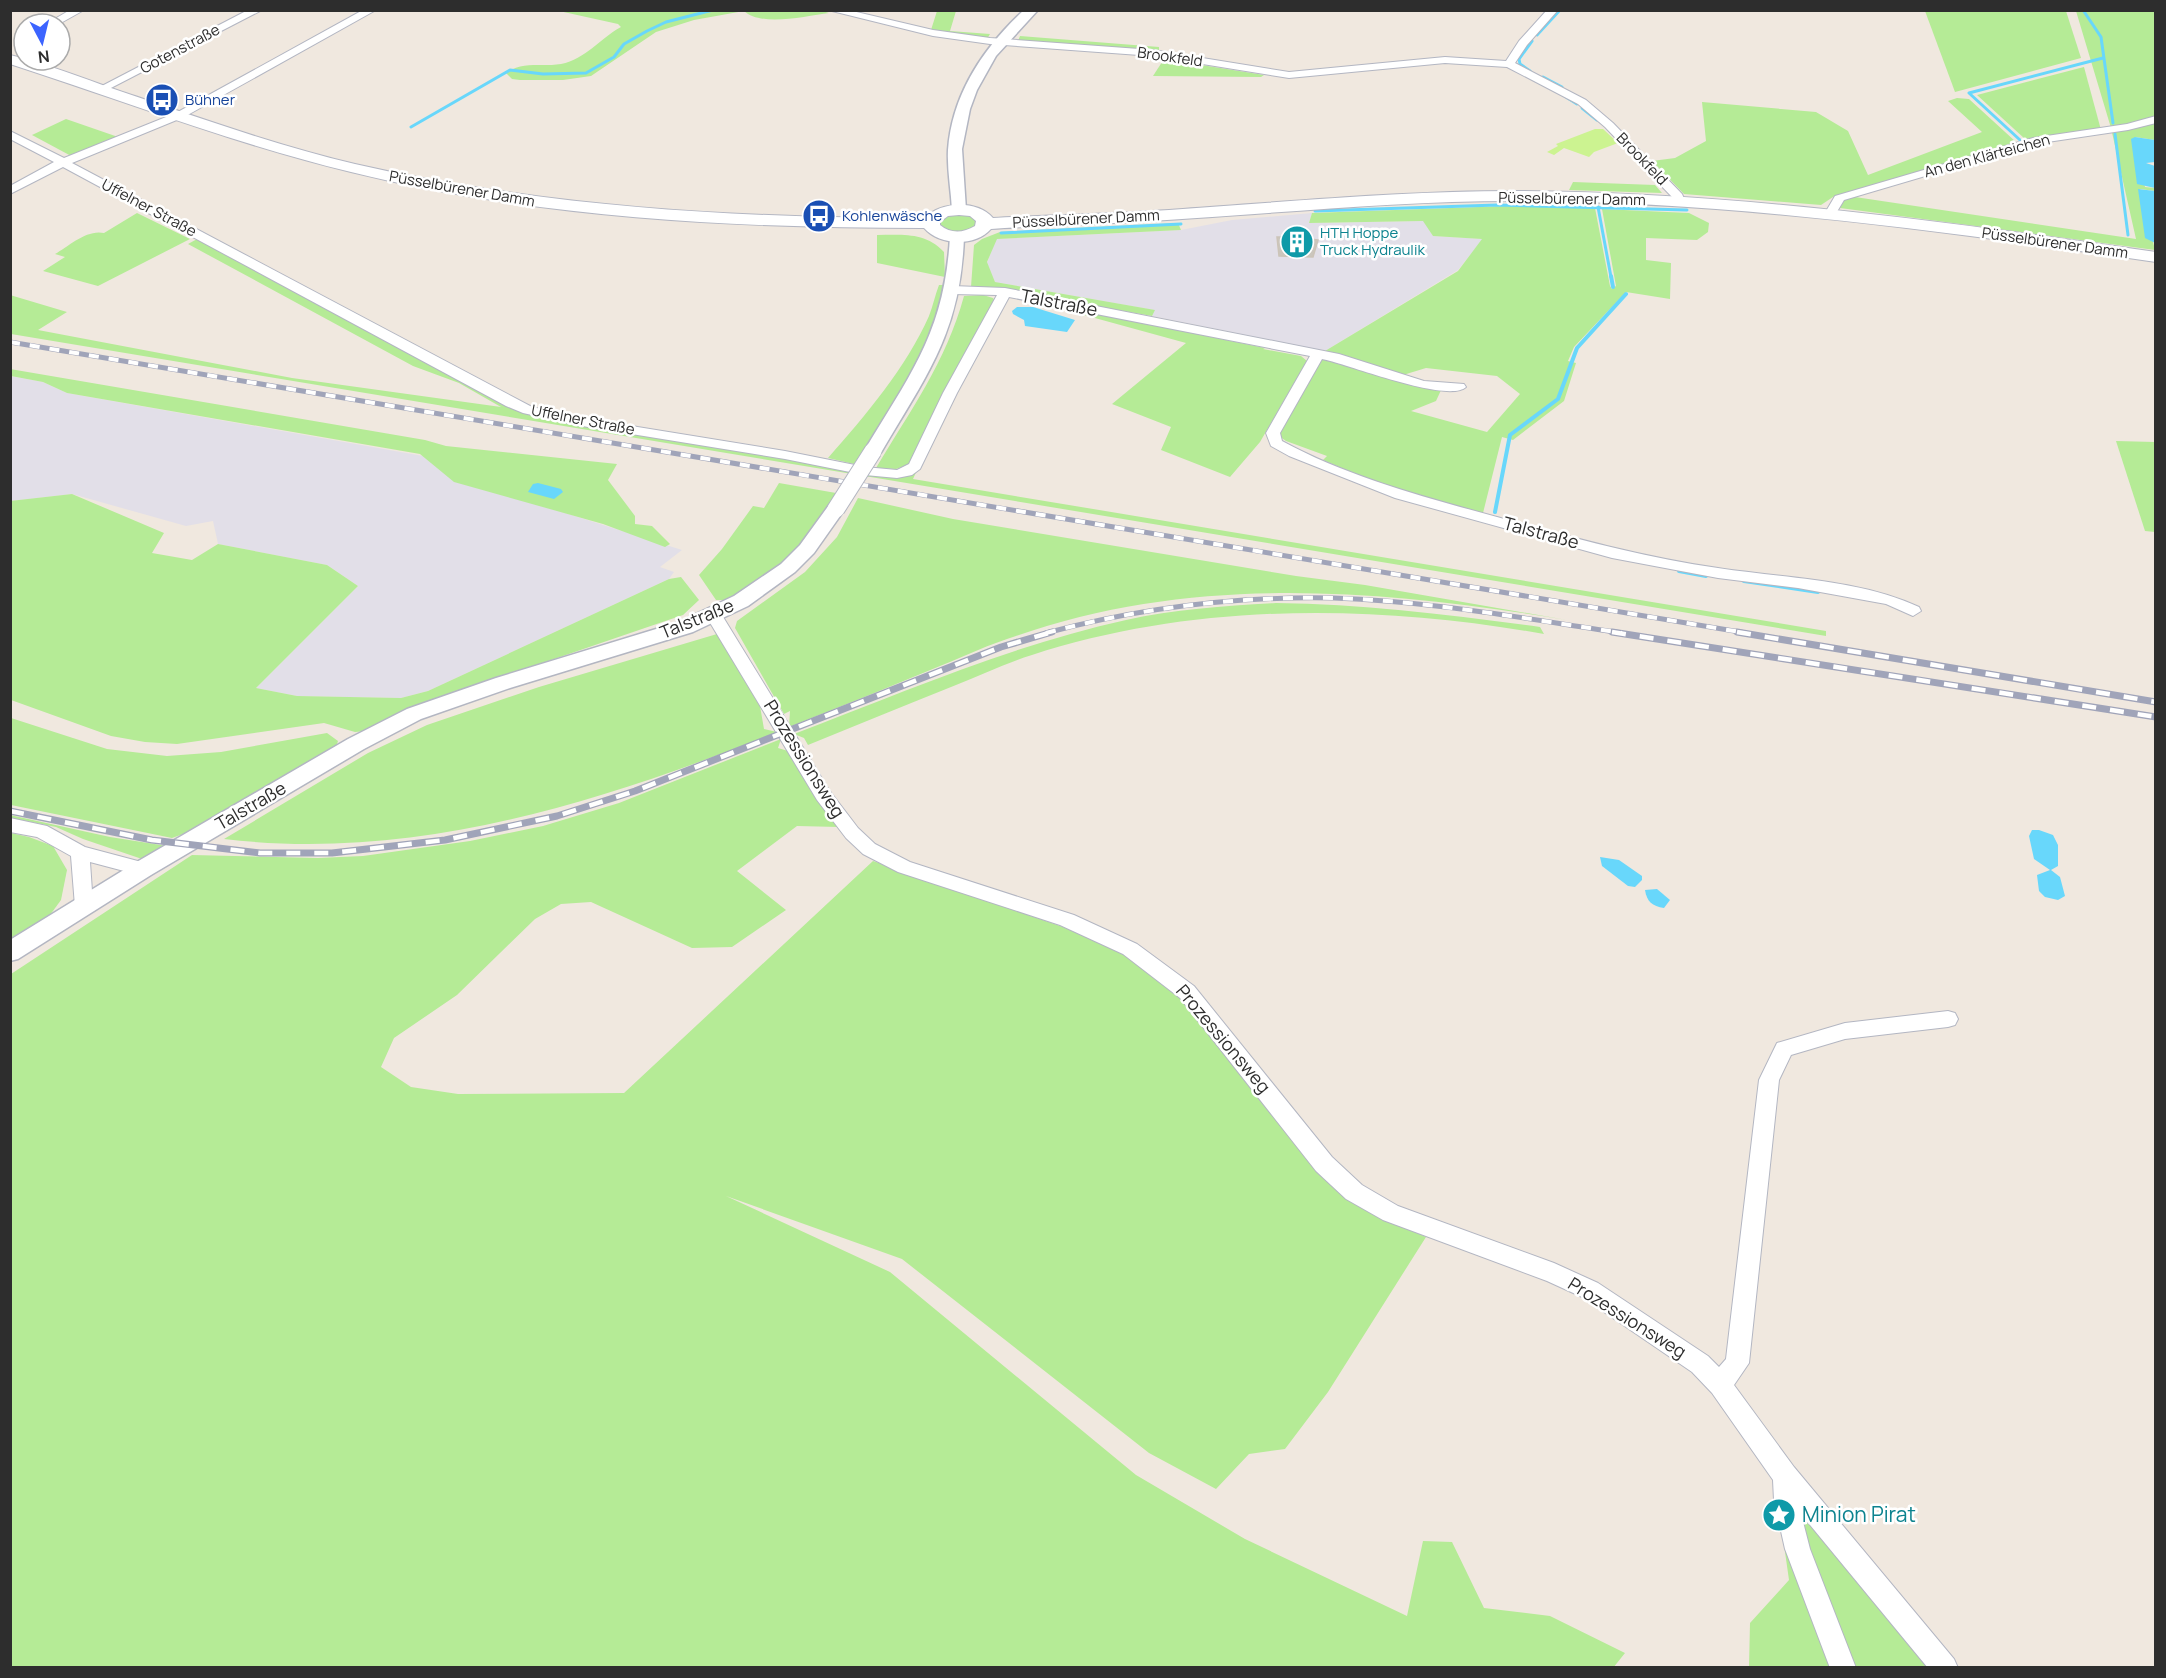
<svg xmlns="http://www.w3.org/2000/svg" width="2166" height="1678" font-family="Manrope,sans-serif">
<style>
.industrial{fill:#e2dfe8}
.green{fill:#b5eb96}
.pitch{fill:#ccf391}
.water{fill:#68d7fb}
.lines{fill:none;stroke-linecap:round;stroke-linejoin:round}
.stream-far1{stroke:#68d7fb;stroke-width:3}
.stream{stroke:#68d7fb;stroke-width:4}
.building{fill:#cbc6bd;stroke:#ccc4b8;stroke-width:1.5}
.minor-casing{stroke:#b3b6c2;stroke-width:2}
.tertiary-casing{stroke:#b3b6c2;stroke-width:3}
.secondary-casing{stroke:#b3b6c2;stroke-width:2}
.minor{fill:#fff;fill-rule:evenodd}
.tertiary{fill:#fff;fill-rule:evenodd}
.secondary{fill:#fff;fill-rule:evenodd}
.rail-far1-casing{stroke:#a0a4b9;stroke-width:5}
.rail-casing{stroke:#a0a4b9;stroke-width:7}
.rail-far1{stroke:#fff;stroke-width:4;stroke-dasharray:10;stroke-linecap:butt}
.rail{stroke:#fff;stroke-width:4.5;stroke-dasharray:14;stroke-linecap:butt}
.tertiary-bridge-casing{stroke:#b3b6c2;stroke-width:19;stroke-linecap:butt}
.tertiary-bridge{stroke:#fff;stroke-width:17}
.labels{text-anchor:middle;stroke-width:5;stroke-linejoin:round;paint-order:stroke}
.far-street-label{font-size:15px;fill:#2d2d2d;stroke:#fff}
.far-transit-label{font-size:15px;fill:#164399;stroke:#fff;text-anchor:start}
.far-culture-label{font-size:15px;fill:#0d838f;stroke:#fff;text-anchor:start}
.street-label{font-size:18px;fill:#2d2d2d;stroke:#fff}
.near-culture-label{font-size:21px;fill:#0d838f;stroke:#fff;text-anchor:start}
</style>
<rect width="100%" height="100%" fill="#f0e8df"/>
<g class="industrial">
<path d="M1312,213L1309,223L1424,221L1433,236L1483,239L1458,270L1325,351L1152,316L1154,310L995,282L987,263L996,239L1181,230L1232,220Z"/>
<path d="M10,376L43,382L67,393L440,459L496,491L682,550L660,567L674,572L669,579L428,691L401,698L297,696L256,688L358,586L327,565L218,544L213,521L186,526L72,494L11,501Z"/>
</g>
<g class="green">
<path d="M819,10L829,13C806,16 761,27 744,11L694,20L656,32L591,76L563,80H520L512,79L506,73C522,61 543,67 561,64C586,59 599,39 621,27L618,24L559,11Z"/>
<path d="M937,11H956L950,31L990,34L987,39L931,30Z"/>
<path d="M1925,11H2066L2081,58L1955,92Z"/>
<path d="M2076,11H2155V140L2135,137L2145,187L2155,188V191L2140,189L2155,250L1840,208L1842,200L1855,197L2136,239L2111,128Z"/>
<path d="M1020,36L1159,47V52L1018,41Z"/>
<path d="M1164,59L1264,75L1261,77L1153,76Z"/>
<path d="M2084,67L2101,130L2025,139L1977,95Z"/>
<path d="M1957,98L1969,99L2016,142L1833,197L1821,205L1684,194L1652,161L1675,158L1706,141L1702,102L1816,112L1848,131L1868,175L1982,132L1948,101Z"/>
<path d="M66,119L121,138L73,157L32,135Z"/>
<path d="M1573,182L1655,185L1662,193L1569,190Z"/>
<path d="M1506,206L1595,208L1610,286L1612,289L1616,286L1602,209L1689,213L1709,223L1708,232L1697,240L1646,238V260L1671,263L1670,299L1626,292L1574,347L1568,361L1576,363L1564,401L1513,440L1502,437L1483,513L1398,492L1323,460L1327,456L1286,441L1276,434L1321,358L1442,388L1436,401L1411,411L1487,432L1520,394L1497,376L1426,368L1403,375L1325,351L1458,271L1482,239L1433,236L1423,221L1309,223L1312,213Z"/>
<path d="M137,213L190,239L98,286L43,271L65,257L55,254C69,246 87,229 104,233Z"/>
<path d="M953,214L971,216L977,221V225C966,235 953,233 940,227V221Z"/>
<path d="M1178,223L1181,230L997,239L987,262L995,282L1155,310L1152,316L1010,291L971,287L974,245L982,239L1000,232Z"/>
<path d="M877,235C903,235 925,232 944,252L945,277L877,263Z"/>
<path d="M199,238L496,399L588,425L886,476L918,468L913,479L1826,631V636L11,334L10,295L67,312L38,330L292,378L501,407L459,383L413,366L188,244Z"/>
<path d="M939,285H946L929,342L894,404L854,464L828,458C865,416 906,368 929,316C933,306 935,295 939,285Z"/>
<path d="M983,295L993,298L996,303L913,463L896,469L876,468C910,411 946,362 964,296Z"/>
<path d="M1022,298L1265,348L1263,349L1301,356L1307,361L1260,442L1230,477L1161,450L1171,427L1112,404L1186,343Z"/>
<path d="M10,369L425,440L446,446L617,464L608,480L635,516V524L652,526L670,544L665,547L603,524L454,482L420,454L67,393L43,382L11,376Z"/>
<path d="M2116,441L2155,442V532L2145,531Z"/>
<path d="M779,483L836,493L803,543L773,573L730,600H716L699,575L722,549L753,506L764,508Z"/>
<path d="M72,494L164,533L152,553L192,560L218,544L327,565L358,586L256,688L297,696L401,698L428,691L669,579L681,577L699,600L683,615L414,707L366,731L355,732L324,723L177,744L145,742L111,736L11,700L10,501Z"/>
<path d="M858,498L953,519L1296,576L1365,585L1567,620C1381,590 1197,573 1016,636C990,644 965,656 940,666C890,687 839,707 789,727L790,711L784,714L735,628L737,621L805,572L837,537Z"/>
<path d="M1276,603C1365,604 1451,615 1540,627L1544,634C1375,604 1196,602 1032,655C1006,663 981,675 956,685C906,705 857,725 808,745L804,738L794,734C904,692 1012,645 1126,620C1175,609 1226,606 1276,603Z"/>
<path d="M717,634L760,706L764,729L777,732C602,802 415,862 224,839L368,753L427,725L539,687Z"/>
<path d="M11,718L107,749L167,756L221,752L327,733L338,741L336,747C308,765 278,779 250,796C224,811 201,829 172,838L11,805Z"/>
<path d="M781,739L778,748L788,751L839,827L797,826L737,871L786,910L732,947L692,948L591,902L561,904L535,919L457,995L394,1038L381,1067L411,1087L458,1094L624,1093L873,861L1063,927L1124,954L1181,996L1349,1199L1426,1237L1328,1392L1285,1449L1249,1454L1216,1489L1149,1453L902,1259L726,1196L890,1272L1136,1475L1245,1539L1407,1616L1423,1541L1452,1542L1484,1608L1550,1616L1625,1653L1613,1668H11V974L192,855L318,858L363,856L470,841L543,826L619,803Z"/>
<path d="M10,815L110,837L167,846L153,856L142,859L83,839L56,827L11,818Z"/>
<path d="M11,833L29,837L53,846L67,870L61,900L50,915L11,938Z"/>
<path d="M1800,1507L1931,1668H1749L1750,1623L1789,1580L1781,1524Z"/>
</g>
<path class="pitch" d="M1595,129H1603L1618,143L1594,152L1589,157L1564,148L1554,155L1547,152L1558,146L1556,144Z"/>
<g class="water">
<path d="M2135,137L2155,140V162L2146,163L2155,166V188L2137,184L2131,139Z"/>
<path d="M2138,189L2155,191V243L2145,238Z"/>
<path d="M1017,307H1033L1075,320L1067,332L1025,326L1024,320L1013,314L1012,311Z"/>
<path d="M538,483L561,489L563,492L554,499L528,492L533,484Z"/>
<path d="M2032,830H2039L2053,835L2058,845V866L2051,870L2060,877L2065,896L2058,900L2045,897L2039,891L2037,875L2050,870L2034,859L2029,836Z"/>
<path d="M1600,857L1619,860L1642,876V880L1635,887L1628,886L1602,866Z"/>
<path d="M1657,889L1670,900L1664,908C1652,906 1647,902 1645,890Z"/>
</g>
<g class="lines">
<g class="stream-far1">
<path d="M2083,10L2101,37L2113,123"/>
<path d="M1537,35L1560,10"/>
<path d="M1530,71L1520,64L1519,59L1532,41"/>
<path d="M1543,77L1562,87"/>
<path d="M1566,97L1577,104"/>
<path d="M1582,108L1597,120"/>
<path d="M411,127L510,70L543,74L586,73L614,57L624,44L647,31L666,22L713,10"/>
<path d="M2115,134L2128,235"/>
<path d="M2020,140L1969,93L2103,58"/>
<path d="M1598,207L1611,277"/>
<path d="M1315,211L1497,205L1687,210"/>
<path d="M1001,233L1181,224"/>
</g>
<g class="stream">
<path d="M1611,276L1613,287"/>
<path d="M1495,512L1510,435L1558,399L1577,348L1626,294"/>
<path d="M1679,571L1706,576"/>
<path d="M1744,581L1818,592"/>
</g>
</g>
<path class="building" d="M1277,237H1299L1318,240L1313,257L1279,256Z"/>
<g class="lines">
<defs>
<g id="minor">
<path d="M70,10H84L59,24H46Z"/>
<path d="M248,10H262L107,90L98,88Z"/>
<path d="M363,10H376L184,117L72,163L532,407L576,417L785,451L865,467L897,470L909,464L943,393L997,295L952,294L946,290L952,286L1005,288L1339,354L1424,381L1464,384L1466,387C1448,404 1348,364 1322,359L1280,433L1282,441C1348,477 1424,497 1497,517C1570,537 1643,557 1718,568C1783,578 1859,579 1919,607L1921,611L1913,616L1886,604L1798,588L1718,578L1612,558L1395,498L1289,456L1271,446L1266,433L1310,356L1009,297L957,393L920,469L912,475L897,478L865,475L785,459L576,425L523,413L506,406L63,167L10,194V186L54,162L10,139V131L64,158L176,113Z"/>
<path d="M828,10H848L933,30L990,38L1153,50L1289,72L1445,57L1506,61L1519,41L1547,10H1558L1527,45L1515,63L1586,100L1613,123L1682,194L1685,201L1679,204L1675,203L1672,197L1605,127L1578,104L1507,67L1445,63L1289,78L1153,56L990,44L933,36Z"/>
<path d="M2156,116V123L2128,130L2034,144L1844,200L1835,215H1827L1825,213L1835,196L2033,138L2127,124Z"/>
<path d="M714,611L720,612L829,790L858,828L875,844L910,862L1074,915L1137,944L1194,986L1332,1157L1362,1185L1398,1206L1554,1263L1598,1283L1708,1356L1719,1367L1726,1359L1759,1080L1777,1043L1845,1023L1948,1011L1955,1013L1958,1019L1955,1025L1948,1027L1845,1039L1791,1055L1779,1080L1749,1363L1734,1385L1794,1467L1954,1659L1958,1668H1928L1801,1514L1810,1549L1856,1668H1830L1785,1549L1774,1500L1773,1480L1712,1393L1692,1372L1582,1297L1547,1281L1383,1220L1346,1199L1316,1171L1180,998L1123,954L1060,925L898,872L863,854L846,838L817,800L706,616L708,612Z"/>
<path d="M10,818L47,826L85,847L149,864L152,869L149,874L143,876L90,862L93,906L91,911L84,913L77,911L75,906L71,856L37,837L10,832Z"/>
</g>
<g id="tertiary">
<path d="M1024,10H1038L996,56L977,90L970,109L962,149L966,210L959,214L954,213L952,210C951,190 947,170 948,150C952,94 984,47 1024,10Z"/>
<path d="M957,232L964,236C961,331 928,373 882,451L879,455H867L864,451C911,373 945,331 950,236Z"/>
<path d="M836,503L843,505L845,509L814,553L795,572L748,606L693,632L510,688L421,719L364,749L151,875L18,959L10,961V940L135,863L348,739L407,709L496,678L679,622L734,596L781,564L800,545L829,505Z"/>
</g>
<path id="secondary" d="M10,55C45,63 82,78 117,90C195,116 274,145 355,164C542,207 734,218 925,218C941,201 977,200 993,218C1052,215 1110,214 1169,210C1284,202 1399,191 1514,191C1729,192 1943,221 2156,252V262C1943,231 1728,201 1513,201C1397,201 1282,213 1167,220C1108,224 1050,225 991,229C975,247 940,246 924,228C732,228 538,218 351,172C235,144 124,101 10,64ZM959,215L970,216L976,221L975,226C963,233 951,234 940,225V222L948,216Z"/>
</defs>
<use href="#minor" class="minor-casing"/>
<use href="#tertiary" class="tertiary-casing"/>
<use href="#secondary" class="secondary-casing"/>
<use href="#minor" class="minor"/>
<use href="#tertiary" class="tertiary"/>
<use href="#secondary" class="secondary"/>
<defs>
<g id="rail-far1">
<path d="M10,342L1746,633"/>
<path d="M1046,633C1140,608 1237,596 1334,598C1431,601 1527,619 1622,633"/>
</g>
<g id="rail">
<path d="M1612,632L2156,717"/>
<path d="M1737,632L2156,702"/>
<path d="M10,811L152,840L260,853H332L445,840L557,816L635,791L1001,647L1052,632"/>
</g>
</defs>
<use href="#rail-far1" class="rail-far1-casing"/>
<use href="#rail" class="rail-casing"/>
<use href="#rail-far1" class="rail-far1"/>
<use href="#rail" class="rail"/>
<defs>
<path id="tertiary-bridge" d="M836,509L873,451"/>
</defs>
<use href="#tertiary-bridge" class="tertiary-bridge-casing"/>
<use href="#tertiary-bridge" class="tertiary-bridge"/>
</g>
<defs>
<symbol id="bus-disc" viewBox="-11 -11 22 22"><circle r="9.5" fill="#1a4fb4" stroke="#fff"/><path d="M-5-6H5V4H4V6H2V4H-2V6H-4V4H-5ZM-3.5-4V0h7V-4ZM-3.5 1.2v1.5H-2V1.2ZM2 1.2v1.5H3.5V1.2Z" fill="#fff"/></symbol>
<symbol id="building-disc" viewBox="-11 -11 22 22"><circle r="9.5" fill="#0f9aa8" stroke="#fff"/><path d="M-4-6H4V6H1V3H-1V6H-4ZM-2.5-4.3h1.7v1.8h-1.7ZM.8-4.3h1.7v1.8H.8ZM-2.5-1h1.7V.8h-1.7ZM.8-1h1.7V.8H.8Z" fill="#fff"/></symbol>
<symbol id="sight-disc" viewBox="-11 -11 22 22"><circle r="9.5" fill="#0f9aa8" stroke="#fff"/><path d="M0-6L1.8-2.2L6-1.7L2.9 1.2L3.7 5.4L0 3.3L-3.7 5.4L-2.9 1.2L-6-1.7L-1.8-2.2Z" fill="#fff"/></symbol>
</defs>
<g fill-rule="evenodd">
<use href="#bus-disc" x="143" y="81" width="38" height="38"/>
<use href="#bus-disc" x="800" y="197" width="38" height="38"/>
<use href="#building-disc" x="1278" y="223" width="38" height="38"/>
<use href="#sight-disc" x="1760" y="1496" width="38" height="38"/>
</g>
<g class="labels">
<g class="far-street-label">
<text transform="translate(180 49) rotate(-28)" y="5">Gotenstraße</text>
<text transform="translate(1170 57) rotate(8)" y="5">Brookfeld</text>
<text transform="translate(1987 156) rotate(-15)" y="5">An den Klärteichen</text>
<text transform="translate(1642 159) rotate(46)" y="5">Brookfeld</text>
<text transform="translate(462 189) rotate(10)" y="5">Püsselbürener Damm</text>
<text transform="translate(1572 199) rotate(1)" y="5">Püsselbürener Damm</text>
<text transform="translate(149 208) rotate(28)" y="5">Uffelner Straße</text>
<text transform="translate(1086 219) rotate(-3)" y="5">Püsselbürener Damm</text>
<text transform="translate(2055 243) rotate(8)" y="5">Püsselbürener Damm</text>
<text transform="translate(583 420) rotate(11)" y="5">Uffelner Straße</text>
</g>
<g class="far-transit-label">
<text x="185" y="105">Bühner</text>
<text x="842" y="221">Kohlenwäsche</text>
</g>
<g class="far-culture-label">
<text x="1320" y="238">HTH Hoppe<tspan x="1320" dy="17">Truck Hydraulik</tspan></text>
</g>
<g class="street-label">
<text transform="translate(1059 303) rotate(11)" y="6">Talstraße</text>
<text transform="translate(1541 533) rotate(15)" y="6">Talstraße</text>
<text transform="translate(697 619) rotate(-22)" y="6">Talstraße</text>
<text transform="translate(804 759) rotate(58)" y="6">Prozessionsweg</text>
<text transform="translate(251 806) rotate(-30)" y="6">Talstraße</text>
<text transform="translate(1223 1039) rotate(50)" y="6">Prozessionsweg</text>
<text transform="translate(1627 1318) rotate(32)" y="6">Prozessionsweg</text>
</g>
<g class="near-culture-label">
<text x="1802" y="1522">Minion Pirat</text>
</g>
</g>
<rect width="2166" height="1678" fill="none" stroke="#2d2d2d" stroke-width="24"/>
<g transform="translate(42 42) rotate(173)"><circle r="28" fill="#ffffff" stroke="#ababab" stroke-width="1.5"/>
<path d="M0-4.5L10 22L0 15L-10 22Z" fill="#3c64ff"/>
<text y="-9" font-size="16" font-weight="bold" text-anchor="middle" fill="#2d2d2d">N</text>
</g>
</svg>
